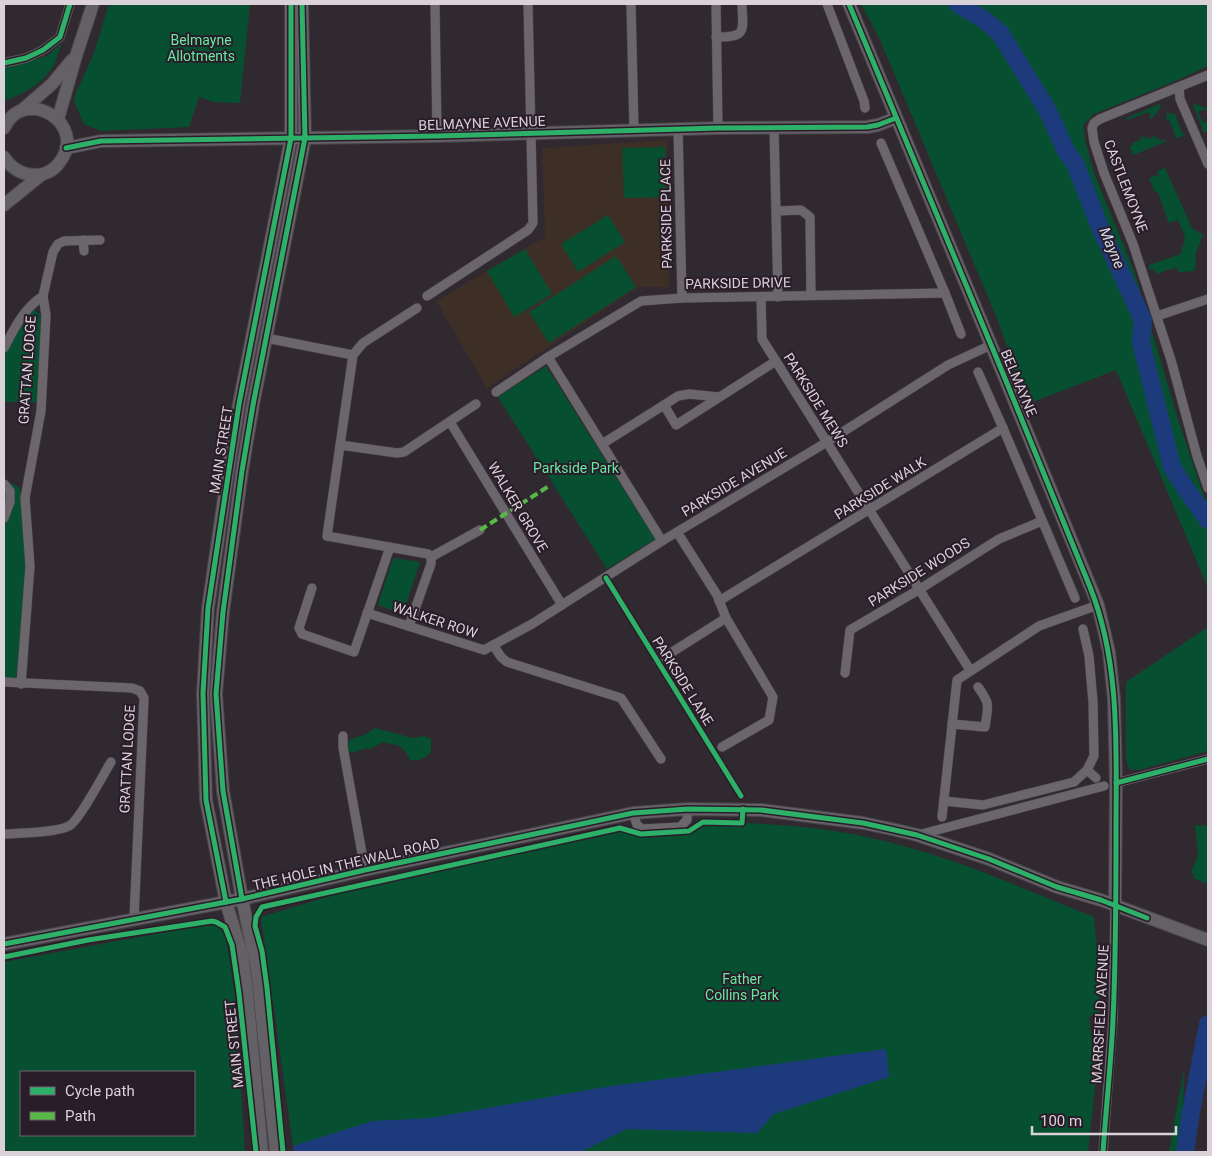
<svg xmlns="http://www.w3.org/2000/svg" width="1212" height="1156" font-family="Roboto,sans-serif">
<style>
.education{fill:#3d2e26}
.green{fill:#065031;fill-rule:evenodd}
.water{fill:#1d3b7c}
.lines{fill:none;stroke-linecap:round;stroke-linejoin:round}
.river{stroke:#1d3b7c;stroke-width:18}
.street-casing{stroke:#4b454a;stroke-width:10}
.secondary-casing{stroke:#4b454a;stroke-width:14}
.street{stroke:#6b666b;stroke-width:9}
.secondary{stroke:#636066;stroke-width:12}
.quiet{stroke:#58b947;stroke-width:4;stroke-dasharray:8 4;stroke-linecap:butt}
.cycleway-casing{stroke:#2a1c29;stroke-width:8}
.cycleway{stroke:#2db169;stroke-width:5}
.labels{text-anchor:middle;stroke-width:4;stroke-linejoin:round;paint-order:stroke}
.park-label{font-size:14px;fill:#66eaa1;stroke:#2a1c29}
.street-label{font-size:14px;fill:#dad1d9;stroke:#2a1c29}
.water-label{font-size:15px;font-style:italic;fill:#d2ddf2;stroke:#2a1c29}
</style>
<rect width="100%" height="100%" fill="#302a30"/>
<path class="education" d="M667,140L669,287H638L487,388L436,301L545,237L542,148Z"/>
<g class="green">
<path d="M109,4H250L240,103L214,102L199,97L189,127L101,131L84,124L74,101L75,95L94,53Z"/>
<path d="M861,4H1208V66L1173,82L1094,114L1083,125L1085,140L1094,173L1134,271L1176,413L1204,497L1208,501V588L1116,370L1033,402L1016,371L996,316L889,61L878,36Z"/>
<path d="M62,43C59,50 57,58 54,65C43,84 23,94 4,101V67L47,56Z"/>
<path d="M1160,104L1161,107L1151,120L1149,112L1127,120L1126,118Z"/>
<path d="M1195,104L1208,109L1205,111L1204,109L1198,112L1203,123L1208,120L1207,125L1208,131L1204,133L1193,105Z"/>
<path d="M1167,113L1175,114L1182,133L1186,135L1176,138L1169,119L1166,120Z"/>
<path d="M1140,136L1151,139L1152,136L1158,138L1160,141L1164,139L1165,142L1133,155L1130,146L1133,145V142L1141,140Z"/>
<path d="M665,147L666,197L624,198L622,148Z"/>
<path d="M1165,168L1192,228L1203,235L1196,252L1195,271L1178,272L1177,267L1156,274L1154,269L1150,270L1149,265L1181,254L1185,237L1178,220L1169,223L1158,192H1155L1149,178L1159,175L1157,171Z"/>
<path d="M608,215L625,242L578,272L561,244Z"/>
<path d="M525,249L552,294L514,317L487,271Z"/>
<path d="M616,256L636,287L549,343L529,312Z"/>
<path d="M33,309L41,315L37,402H4V357L22,323Z"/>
<path d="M546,366L655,539L607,569L498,397Z"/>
<path d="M7,481L19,487L23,498L26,568L17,673L15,678L4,677V527C14,508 14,501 7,481Z"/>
<path d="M393,558L420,562L403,614L378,605Z"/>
<path d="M1208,627V751L1139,770L1129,769L1126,759V682Z"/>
<path d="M375,728L413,738L424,736L431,739V752C424,759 420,761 410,760L406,752L400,746L383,742L370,749L366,748L352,753L348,751L347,744L351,739L365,735Z"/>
<path d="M712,821C766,824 818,826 871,838C948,854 1021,888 1094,917L1100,978L1098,1014L1089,1016L1096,1076L1088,1152H294L261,917L393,877L620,828L641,834L689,831L703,822Z"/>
<path d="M1195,825L1208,826V884L1193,878L1194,874L1191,873L1198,855Z"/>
<path d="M218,925L225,934L235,995L245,1152H14L12,1151L4,1150V962L199,926ZM194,1072V1135H21V1072Z"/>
<path d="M1184,1069L1183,1118L1179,1152H1169Z"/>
</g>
<path class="water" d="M886,1049L889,1077L774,1114L757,1133L627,1129L581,1152H294L293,1146L373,1121L431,1118L605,1087Z"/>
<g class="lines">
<g class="river">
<path d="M958,4L983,19L1000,33L1048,111L1066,151L1075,163L1099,225L1143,320L1141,342L1172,467L1186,489L1208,520"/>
<path d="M1185,1152L1191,1112L1208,1024"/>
</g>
<defs>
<g id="street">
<path d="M435,4L437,136"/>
<path d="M631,4L634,130"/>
<path d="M716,4L718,128"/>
<path d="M827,4L864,101L865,108"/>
<path d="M716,37C747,37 743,32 742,4"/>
<path d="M4,63L26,58L43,50L60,37L70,4"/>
<path d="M1208,75L1100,119L1094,123L1092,128L1094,142L1104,173L1133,244L1171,360L1197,456L1208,488"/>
<path d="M1179,88L1180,99L1208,164"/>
<path d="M774,128L778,297"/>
<path d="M678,129L682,298"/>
<path d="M881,143L945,293L961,334"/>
<path d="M777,211L801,210L810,217L811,295"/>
<path d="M83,240L84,251"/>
<path d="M427,296L528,230L533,223L528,4"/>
<path d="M761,297L762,339L970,670"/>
<path d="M1157,316L1208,299"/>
<path d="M266,338L353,355L363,343L417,308"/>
<path d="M4,348C14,329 24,308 43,296"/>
<path d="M353,355L327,536L428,554L431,557V564L409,626"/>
<path d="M548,357L662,541"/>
<path d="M496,392L548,357L641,301L682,298L945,293"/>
<path d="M664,405L678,396L689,394L719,397"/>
<path d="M450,422L562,605"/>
<path d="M1003,428L1075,598"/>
<path d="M602,444L664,405L676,425L776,361"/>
<path d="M340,445L397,453L404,452L476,404"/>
<path d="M4,484L10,491V502L4,518"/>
<path d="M677,532L717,595L726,618L773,697L769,720L722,747"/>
<path d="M431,557L480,530"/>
<path d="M312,588L299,628L302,634L354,652L390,547"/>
<path d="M719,601L1003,428L978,372"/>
<path d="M367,613L484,650L532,624L662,541L827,442L948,365L991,345"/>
<path d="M494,646L501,657L507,662L621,698L661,759"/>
<path d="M658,661L726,618"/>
<path d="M845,673L850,630L920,589L999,539L1042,521"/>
<path d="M4,682L132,688L140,691L144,698L134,918"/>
<path d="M21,684L30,566L25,498L41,411L46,315L43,296L53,252L58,244L64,241L100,240"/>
<path d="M952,724L985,727C988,705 991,705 978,687"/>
<path d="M343,736V747L365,870"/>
<path d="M1087,770L1096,778"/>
<path d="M1116,783L1208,759"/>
<path d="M944,801L983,805L1074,782L1087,770L1094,756L1093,702L1089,656L1083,629"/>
<path d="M633,813L637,825L642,829L680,827L687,820L688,809"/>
<path d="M942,817L957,680L1039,626L1098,605"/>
<path d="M4,834C20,833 55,833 69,826C79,821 103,775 111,762"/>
<path d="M918,835L1104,786"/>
<path d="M1103,1152L1113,1019L1115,906"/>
</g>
<g id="secondary">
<path d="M849,4L1004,376L1098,605L1109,652L1114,699L1116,783L1115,906"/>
<path d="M21,111L52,84L72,60"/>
<path d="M58,119L76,56L93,4"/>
<path d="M4,128C24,84 90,124 59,163C54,170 45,175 36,175C21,175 11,168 4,157"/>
<path d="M66,148L101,141L437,136L718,128L867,127L878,125L896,118"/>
<path d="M4,205L41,175"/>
<path d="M4,944L242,899L365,870L633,813L688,809L761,810L863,823L896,830L917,835L989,859L1057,887L1101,900L1208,940"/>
<path d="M262,1152L246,983L242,955L226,902L206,800L203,693L208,608L228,471L239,404L291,138V4"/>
<path d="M276,1152L257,969L242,899L223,791L216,694L223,612L242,471L253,405L305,138L302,4"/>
</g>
</defs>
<use href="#street" class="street-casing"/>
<use href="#secondary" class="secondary-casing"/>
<use href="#street" class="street"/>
<use href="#secondary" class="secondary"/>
<path class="quiet" d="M480,530L549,486"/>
<defs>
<g id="cycleway">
<path d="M849,4L1004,376L1090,587C1121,664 1116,752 1116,834C1116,896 1116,958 1113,1020C1111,1064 1106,1108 1103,1152"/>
<path d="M4,63L26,58L43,50L60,37L70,4"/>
<path d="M66,148L101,141L437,136L718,128L867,127L878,125L896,118"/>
<path d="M606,578L741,796"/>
<path d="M1116,783L1208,759"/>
<path d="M242,899L223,791L216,694L223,612L242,471L253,405L305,138L302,4"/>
<path d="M226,902L206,800L203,693L208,608L239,404L291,138V4"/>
<path d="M4,944L242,899L365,870L633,813L688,809L761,810L863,823L917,835L989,859L1057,887L1101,900L1147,918"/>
<path d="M4,957L88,940L212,921L216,922L225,927L232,945L239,993L256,1152"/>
<path d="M283,1152L267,988L262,951L255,926L256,917L262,907L620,828L641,834L689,831L703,822L742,823L743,809"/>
</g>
</defs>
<use href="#cycleway" class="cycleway-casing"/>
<use href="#cycleway" class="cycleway"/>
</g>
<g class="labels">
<g class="park-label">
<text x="201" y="45">Belmayne<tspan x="201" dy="16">Allotments</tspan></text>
<text x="576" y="473">Parkside Park</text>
<text x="742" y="984">Father<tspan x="742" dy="16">Collins Park</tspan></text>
</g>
<g class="street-label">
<text transform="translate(482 123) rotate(-2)" y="5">BELMAYNE AVENUE</text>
<text transform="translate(1126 186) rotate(69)" y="5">CASTLEMOYNE</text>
<text transform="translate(666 214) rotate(-91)" y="5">PARKSIDE PLACE</text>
<text transform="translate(738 283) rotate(-1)" y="5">PARKSIDE DRIVE</text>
<text transform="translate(27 370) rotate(-86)" y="5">GRATTAN LODGE</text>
<text transform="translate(1019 383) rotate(67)" y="5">BELMAYNE</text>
<text transform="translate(816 400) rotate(58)" y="5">PARKSIDE MEWS</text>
<text transform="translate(221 450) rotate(-81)" y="5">MAIN STREET</text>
<text transform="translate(734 482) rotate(-31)" y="5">PARKSIDE AVENUE</text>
<text transform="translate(880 488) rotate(-32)" y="5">PARKSIDE WALK</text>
<text transform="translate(518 507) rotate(59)" y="5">WALKER GROVE</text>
<text transform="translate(919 572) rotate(-32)" y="5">PARKSIDE WOODS</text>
<text transform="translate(435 620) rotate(18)" y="5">WALKER ROW</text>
<text transform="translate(683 681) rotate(58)" y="5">PARKSIDE LANE</text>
<text transform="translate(127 759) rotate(-87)" y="5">GRATTAN LODGE</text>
<text transform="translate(346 864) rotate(-13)" y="5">THE HOLE IN THE WALL ROAD</text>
<text transform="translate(1100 1014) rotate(-87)" y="5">MARRSFIELD AVENUE</text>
<text transform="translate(234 1044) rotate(-96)" y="5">MAIN STREET</text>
</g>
<g class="water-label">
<text transform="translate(1112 248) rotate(67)" y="5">Mayne</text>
</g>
</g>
<rect width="1212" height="1156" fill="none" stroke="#dad1d9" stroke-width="10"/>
<rect x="20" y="1071" width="175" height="65" fill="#2a1c29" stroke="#70646f"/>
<rect x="30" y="1087" width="25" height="8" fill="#2db169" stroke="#70646f"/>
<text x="65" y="1096" font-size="15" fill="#dad1d9">Cycle path</text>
<rect x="30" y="1112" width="25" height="8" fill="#58b947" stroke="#70646f"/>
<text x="65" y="1121" font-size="15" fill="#dad1d9">Path</text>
<path d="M1032 1126v8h144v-8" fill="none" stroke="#dad1d9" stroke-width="2.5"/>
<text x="1040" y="1126" font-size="15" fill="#dad1d9" stroke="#2a1c29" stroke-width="4" paint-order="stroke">100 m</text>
</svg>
